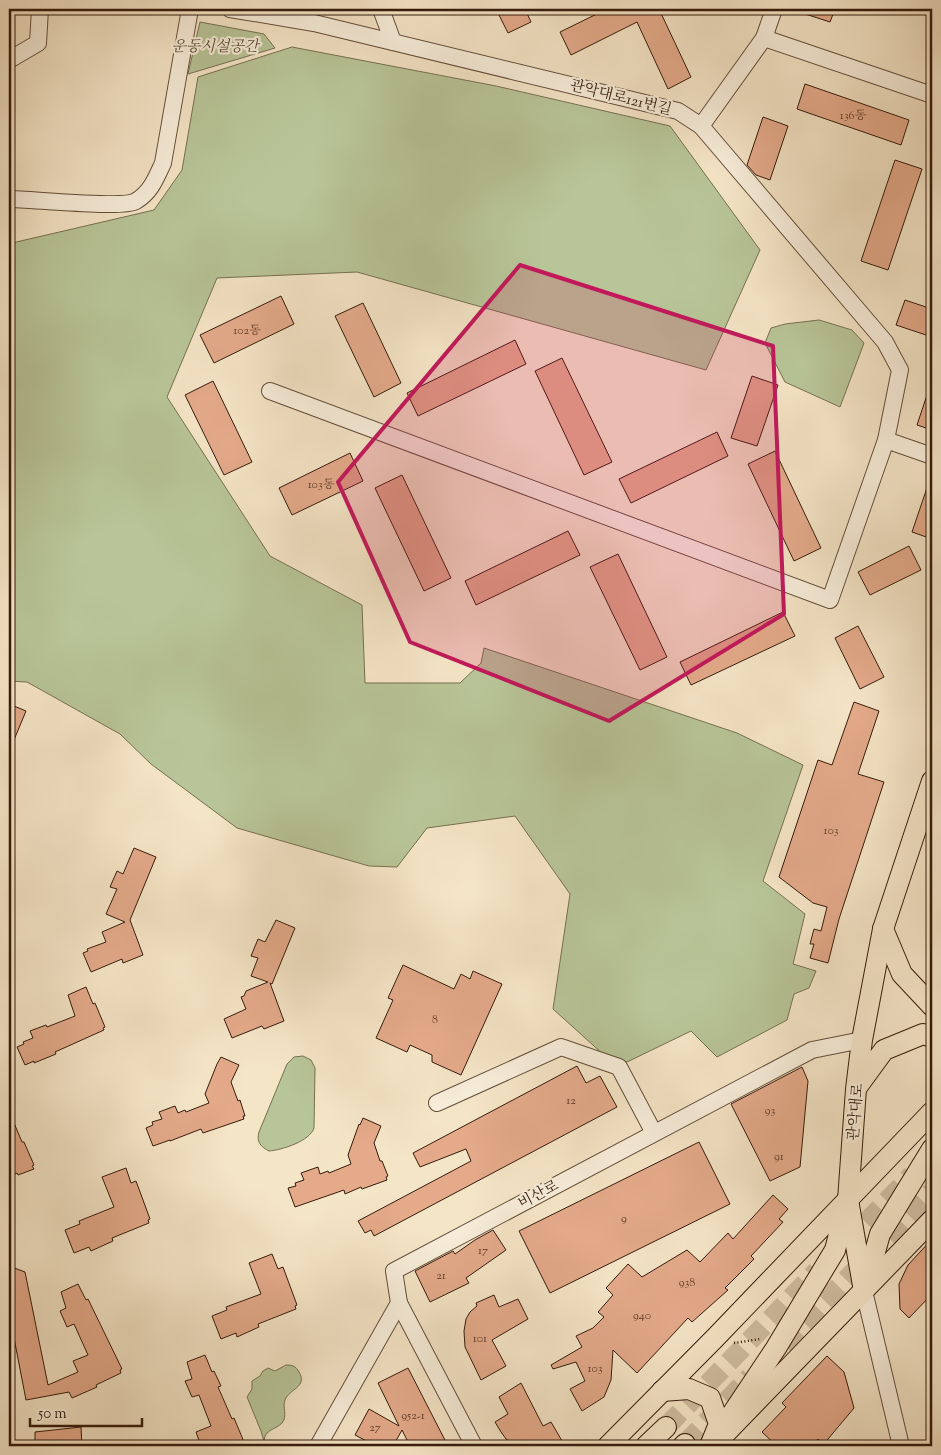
<svg xmlns="http://www.w3.org/2000/svg" width="941" height="1455" font-family="'Sorts Mill Goudy','Noto Serif KR',serif">
<style>
.green{fill:#b8c598;stroke:#767052}
.building{fill:#e4aa8a;stroke:#351b0b}
.lines{fill:none;stroke-linecap:round;stroke-linejoin:round}
.major-tunnel{stroke:#cfbda1;stroke-width:20;stroke-dasharray:20 10;stroke-linecap:butt}
.minor-casing{stroke:#654e3a;stroke-width:18}
.major-casing{stroke:#351b0b;stroke-width:22}
.path{stroke:#351b0b;stroke-width:2.5;stroke-dasharray:1 2.5;stroke-linecap:butt}
.minor{stroke:#f8eedb;stroke-width:16}
.major{stroke:#f5e5c7;stroke-width:20}
.marked{fill:#c2185b;fill-opacity:0.2;stroke:#c2185b;stroke-width:4;stroke-linejoin:round}
.labels{text-anchor:middle;stroke-width:4.5;stroke-linejoin:round;paint-order:stroke}
.number-label{font-size:12px;fill:#613f2b}
.park-label{font-size:15px;font-style:italic;fill:#5c4e35;stroke:#f8eedb}
.street-label{font-size:15px;fill:#351b0b;stroke:#f8eedb}
</style>
<rect width="100%" height="100%" fill="#f5e5c7"/>
<filter id="stains"><feTurbulence type="fractalNoise" baseFrequency=".004" numOctaves="4"/><feColorMatrix values="0 0 0 0 .2 0 0 0 0 .09 0 0 0 0 .02 0 0 0 .5 -.17"/></filter>
<radialGradient id="worn" r=".72"><stop offset=".6" stop-color="#630" stop-opacity="0"/><stop offset="1" stop-color="#630" stop-opacity=".3"/></radialGradient>
<g class="green">
<path d="M200,22L264,34L275,48L188,74Z"/>
<path d="M292,47L496,86L670,126L760,250L706,370L357,272L217,278L167,397L270,556L362,605L365,683H460L481,663L484,648L737,733L803,765L763,881L805,914L793,964L816,971L809,988L794,994L787,1020L717,1057L691,1031L627,1062L604,1055L553,1009L570,894L515,816L427,828L397,867L369,866L237,828L151,764L120,734L27,682L9,681V251L12,243L154,210L182,170L198,77Z"/>
<path d="M819,320L852,330L864,343L840,407L785,382L765,343L771,328L785,324Z"/>
<path d="M303,1056L311,1060L315,1068L314,1128C310,1141 282,1150 269,1151C261,1147 256,1142 259,1132L287,1064L294,1057Z"/>
<path d="M286,1365C292,1365 296,1366 299,1372C308,1387 289,1389 285,1400C282,1407 288,1416 282,1423C275,1430 265,1429 264,1441L261,1431L247,1397L252,1389V1381L260,1376L263,1371L268,1368L275,1371Z"/>
</g>
<g class="building">
<path d="M496,9H525L531,22L508,33Z"/>
<path d="M607,9H659L691,77L668,89L637,22L571,55L560,32Z"/>
<path d="M797,9H835L830,22L796,11Z"/>
<path d="M805,84L909,120L901,145L797,109Z"/>
<path d="M763,117L788,126L770,180L756,175L747,165Z"/>
<path d="M895,160L922,169L888,270L861,261Z"/>
<path d="M281,296L294,324L214,363L200,335Z"/>
<path d="M905,300L932,309V337L896,325Z"/>
<path d="M363,303L401,383L374,397L335,316Z"/>
<path d="M515,340L526,364L418,416L407,393Z"/>
<path d="M562,358L612,462L584,475L535,371Z"/>
<path d="M752,376L778,385L757,446L731,438Z"/>
<path d="M213,381L252,462L224,475L185,395Z"/>
<path d="M930,386H932V430L917,425Z"/>
<path d="M717,432L728,456L631,503L619,479Z"/>
<path d="M775,451L821,548L794,561L748,464Z"/>
<path d="M350,453L363,481L292,515L279,488Z"/>
<path d="M402,475L451,578L424,591L375,488Z"/>
<path d="M930,479H932V539L912,532Z"/>
<path d="M568,531L580,555L476,605L465,581Z"/>
<path d="M909,546L921,570L870,595L858,572Z"/>
<path d="M618,554L667,657L640,670L590,567Z"/>
<path d="M783,612L795,636L691,685L680,662Z"/>
<path d="M858,626L884,677L860,689L835,638Z"/>
<path d="M854,702L879,711L858,774L884,782L839,919L828,963L810,958L814,944H810L814,929L821,931L827,907L813,903L779,877L818,760L832,765Z"/>
<path d="M9,704L26,711L9,752Z"/>
<path d="M134,848L156,857L130,920L143,955L123,963L122,959L91,972L83,953L88,951L87,949L106,942L102,932L125,922L106,914L117,889L110,887L117,871L123,874Z"/>
<path d="M276,920L295,928L272,984L270,983L284,1021L264,1029L262,1026L232,1038L224,1019L246,1009L241,997L244,996L246,991L268,982L251,976L258,958L251,956L258,939L265,942Z"/>
<path d="M403,965L454,989L461,974L470,979L473,971L502,984L461,1075L432,1062V1055L410,1045L407,1052L376,1038L393,1000L388,998Z"/>
<path d="M86,987L93,1004L95,1003L105,1027L103,1028L104,1030L55,1052L56,1054L34,1063V1061L25,1065L17,1047L24,1044L23,1042L33,1038L30,1031L46,1025L47,1027L75,1016L68,995Z"/>
<path d="M221,1057L239,1065L231,1082L238,1101L240,1100L245,1116H243L244,1119L203,1133L201,1129L170,1141V1140L153,1146L146,1128L153,1125L152,1122L162,1119L159,1112L175,1106L178,1113L185,1110L186,1112L209,1103L205,1094L217,1064Z"/>
<path d="M577,1066L586,1083L600,1076L617,1107L374,1236L371,1230L365,1233L358,1221L471,1161L466,1149L420,1167L413,1153Z"/>
<path d="M802,1067L808,1081L800,1167L770,1181L731,1104Z"/>
<path d="M9,1111L22,1142H24L34,1165L32,1166L34,1169L18,1175L17,1173L12,1176L11,1174L9,1175Z"/>
<path d="M363,1118L381,1126L374,1143L380,1161H382L388,1176L386,1177L387,1180L362,1189L361,1187L345,1194L344,1190L295,1207L288,1188L296,1186L295,1183L304,1180L301,1173L318,1167L320,1174L328,1171L329,1173L351,1164L348,1155L359,1124L360,1125Z"/>
<path d="M699,1142L730,1204L550,1293L519,1231Z"/>
<path d="M126,1168L131,1183L136,1181L150,1219L148,1220L149,1223L112,1238L113,1241L91,1251L89,1247L74,1253L65,1230L80,1224L79,1221L114,1207L102,1177Z"/>
<path d="M773,1195L788,1209L779,1219L783,1222L751,1256L754,1259L725,1288L728,1290L692,1322L688,1318L637,1373L613,1350L611,1380L604,1397L582,1411L570,1389L585,1381L576,1362L553,1369L551,1365L582,1347L576,1336L593,1328L604,1317L598,1312L613,1295L606,1288L628,1264L642,1277L687,1250L700,1262L728,1233L733,1239Z"/>
<path d="M493,1230L506,1250L466,1278L469,1283L430,1302L415,1271L453,1251L455,1254L475,1240Z"/>
<path d="M932,1239V1294L909,1318L900,1309L899,1284L908,1265Z"/>
<path d="M272,1254L278,1269L283,1267L297,1305L295,1306L296,1309L258,1324L259,1327L237,1337L236,1333L221,1339L212,1316L227,1310L226,1307L261,1294L249,1263Z"/>
<path d="M9,1266L25,1272L48,1385L78,1372L73,1361L88,1355L74,1324L67,1327L60,1311L66,1308L61,1292L78,1284L86,1300L88,1299L122,1369L120,1370L121,1373L96,1385L97,1387L72,1398L69,1392L26,1400L9,1312Z"/>
<path d="M494,1295L499,1307L518,1299L528,1319L492,1340L506,1366L481,1380L465,1347L464,1331L466,1319L470,1312L477,1306L476,1303Z"/>
<path d="M205,1355L212,1372L214,1371L221,1386L218,1387L232,1419L234,1418L244,1442L242,1443L243,1446H201L196,1432L211,1426L199,1395L192,1397L185,1381L192,1379L187,1362Z"/>
<path d="M827,1356L844,1372L854,1408L823,1445L818,1439L811,1446H777L762,1432L786,1407L782,1403Z"/>
<path d="M408,1368L448,1446H410L402,1430L393,1446H376L355,1435L369,1409L399,1426L378,1383Z"/>
<path d="M521,1383L543,1426L551,1422L565,1446H516L506,1439L501,1432L495,1422L508,1414L499,1397Z"/>
<path d="M81,1427L82,1446H35V1432Z"/>
</g>
<g class="lines">
<g class="major-tunnel">
<path d="M845,1244L912,1175"/>
<path d="M783,1344L932,1192"/>
<path d="M666,1427L817,1271"/>
<path d="M685,1444L750,1377"/>
</g>
<defs>
<g id="minor">
<path d="M230,9L314,23L678,111L701,126L885,342L900,370L886,440L932,456"/>
<path d="M381,9L393,42"/>
<path d="M764,38L774,9"/>
<path d="M9,60L38,43L40,9"/>
<path d="M701,126L764,38L932,95"/>
<path d="M9,199C31,199 124,209 136,201C151,192 156,178 163,163L190,9"/>
<path d="M270,391L830,600L886,440"/>
<path d="M437,1103L561,1047L619,1067L654,1133"/>
<path d="M864,1291L901,1446"/>
<path d="M399,1303L474,1446"/>
<path d="M318,1446L399,1303L394,1271L812,1050L862,1040"/>
</g>
<g id="major">
<path d="M883,929L902,974L932,1006"/>
<path d="M857,1087L884,1050L923,1034L932,1037"/>
<path d="M865,1287L880,1234L932,1149"/>
<path d="M864,1291L848,1200L856,1089L862,1040L883,929L932,781"/>
<path d="M662,1391L689,1389L710,1398L719,1424L710,1446"/>
<path d="M732,1414L776,1348L835,1250L846,1207"/>
<path d="M608,1446L715,1338L932,1112"/>
<path d="M646,1446L666,1427"/>
<path d="M683,1446L685,1444"/>
<path d="M713,1446L932,1220"/>
</g>
</defs>
<use href="#minor" class="minor-casing"/>
<use href="#major" class="major-casing"/>
<path class="path" d="M734,1343L760,1339"/>
<use href="#minor" class="minor"/>
<use href="#major" class="major"/>
</g>
<path class="marked" d="M520,265L773,346L784,614L609,721L410,642L338,482Z"/>
<g class="labels">
<g class="number-label">
<text x="853" y="119">136동</text>
<text x="247" y="334">102동</text>
<text x="321" y="488">103동</text>
<text x="831" y="834">103</text>
<text x="435" y="1023">8</text>
<text x="571" y="1104">12</text>
<text x="770" y="1114">93</text>
<text x="779" y="1160">91</text>
<text x="624" y="1222">9</text>
<text x="483" y="1254">17</text>
<text x="441" y="1279">21</text>
<text x="687" y="1286">938</text>
<text x="642" y="1319">940</text>
<text x="480" y="1342">101</text>
<text x="595" y="1372">103</text>
<text x="413" y="1419">952-1</text>
<text x="375" y="1431">27</text>
</g>
<g class="park-label">
<text x="215" y="51">운동시설공간</text>
</g>
<g class="street-label">
<text transform="translate(621 97) rotate(14)" y="5">관악대로121번길</text>
<text transform="translate(855 1112) rotate(-85)" y="5">관악대로</text>
<text transform="translate(538 1194) rotate(-28)" y="5">비산로</text>
</g>
</g>
<rect width="941" height="1455" fill="none" stroke="#f5e5c7" stroke-width="30"/>
<rect x="10" y="10" width="921" height="1435" fill="none" stroke="#351b0b" stroke-width="2.5"/>
<rect x="15" y="15" width="911" height="1425" fill="none" stroke="#351b0b"/>
<path d="M30 1418v8h112v-8" fill="none" stroke="#351b0b" stroke-width="2.5"/>
<text x="38" y="1418" font-size="15" fill="#351b0b" stroke="#f8eedb" stroke-width="4" paint-order="stroke">50 m</text>
<rect width="100%" height="100%" filter="url(#stains)"/>
<rect width="100%" height="100%" fill="url(#worn)"/>
</svg>
